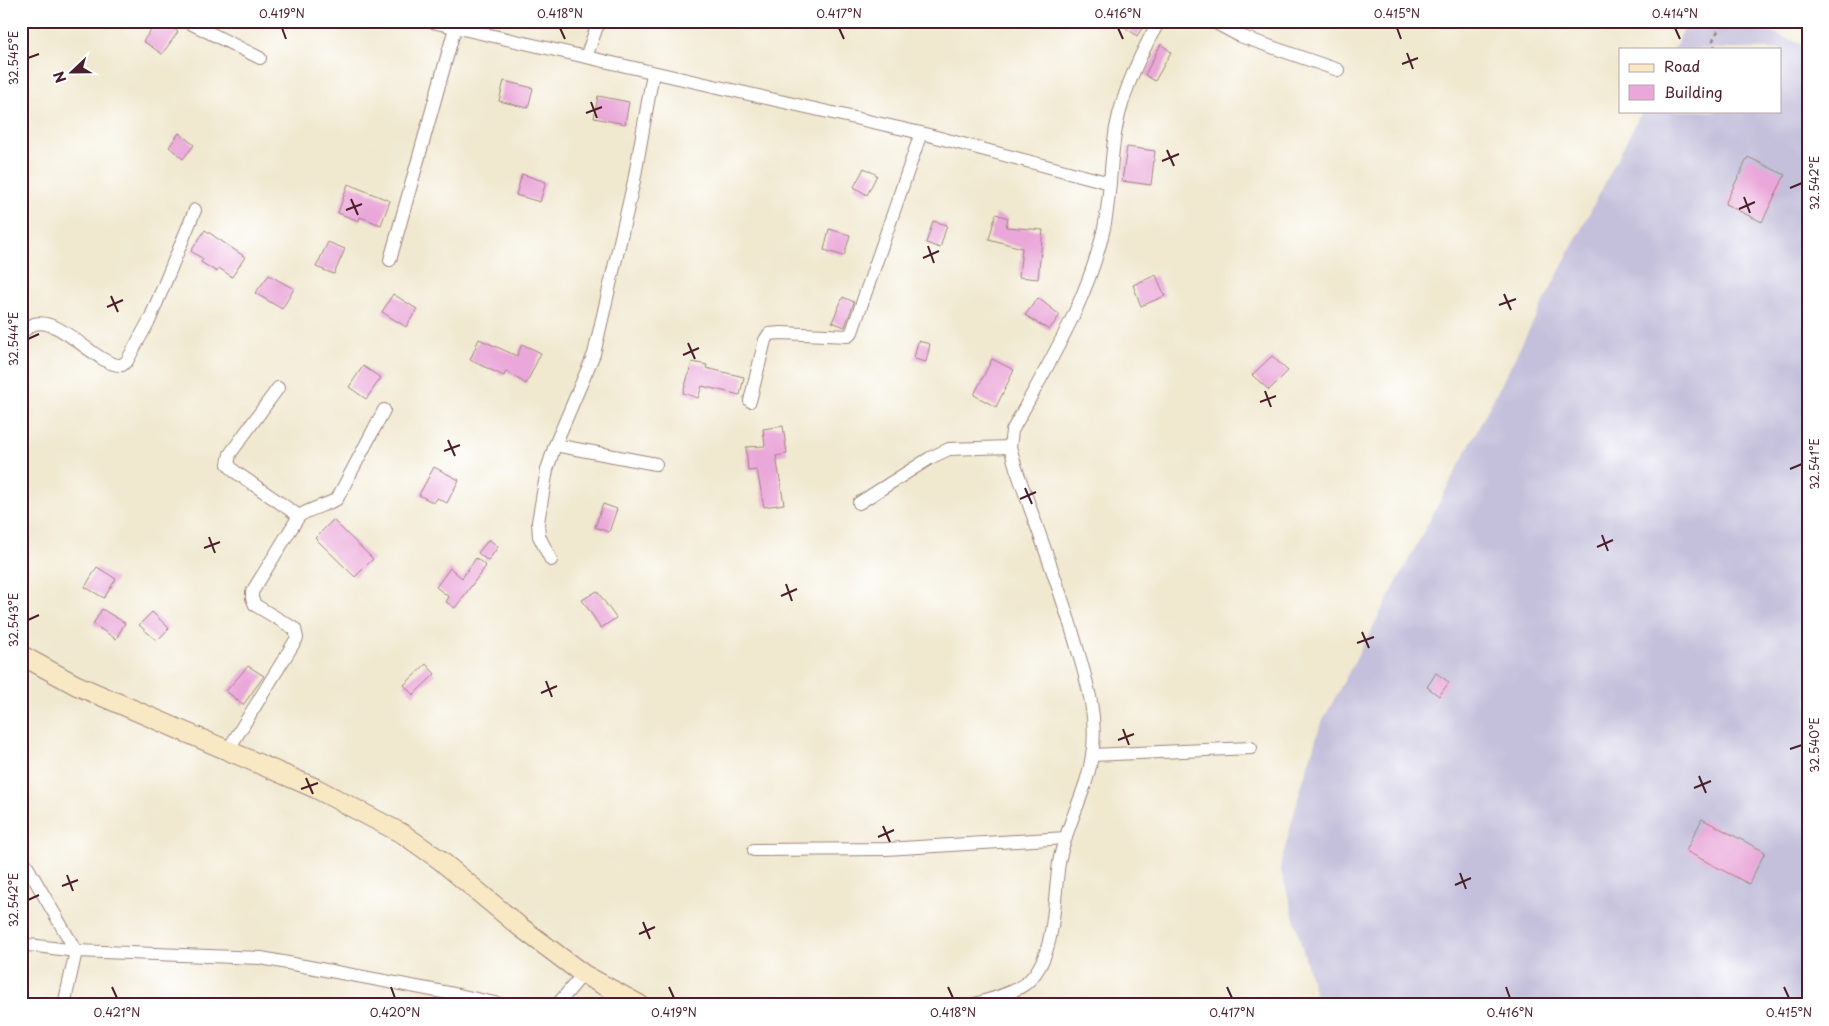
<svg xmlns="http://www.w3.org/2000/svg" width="1829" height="1026" font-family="'Playpen Sans',sans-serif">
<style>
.industrial{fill:#c4c0db}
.building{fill:#eaa7d9}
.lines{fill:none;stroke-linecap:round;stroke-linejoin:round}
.street-casing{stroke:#9d847d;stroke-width:14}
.secondary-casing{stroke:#9d847d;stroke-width:21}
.path{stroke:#9d847d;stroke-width:2.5;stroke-dasharray:4 4;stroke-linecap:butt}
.street{stroke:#fff;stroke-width:12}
.secondary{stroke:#f8e8c3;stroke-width:19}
.ticks{fill:none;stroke:#4a1f2b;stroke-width:2}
.neatline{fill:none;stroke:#4a1f2b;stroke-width:2}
.ticks-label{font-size:12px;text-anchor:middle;fill:#4a1f2b}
</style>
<rect width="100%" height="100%" fill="#fff"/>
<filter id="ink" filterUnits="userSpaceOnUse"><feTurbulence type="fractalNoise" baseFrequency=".02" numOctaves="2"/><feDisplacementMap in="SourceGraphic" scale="10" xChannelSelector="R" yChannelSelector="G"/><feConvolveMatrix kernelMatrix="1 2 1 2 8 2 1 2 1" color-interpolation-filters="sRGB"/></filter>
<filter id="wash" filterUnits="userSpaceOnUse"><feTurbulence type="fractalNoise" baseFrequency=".0096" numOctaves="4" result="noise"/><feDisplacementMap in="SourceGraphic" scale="20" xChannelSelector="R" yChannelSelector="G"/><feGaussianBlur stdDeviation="1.12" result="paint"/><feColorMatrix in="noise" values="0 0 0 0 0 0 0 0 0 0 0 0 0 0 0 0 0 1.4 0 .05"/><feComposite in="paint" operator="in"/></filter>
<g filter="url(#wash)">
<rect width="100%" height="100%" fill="#f0e8cf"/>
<path class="industrial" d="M1688,21H1744L1808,47V1005H1318L1280,867L1300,791L1320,726L1464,456L1642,111H1780V49H1674Z"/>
<g id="blocks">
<g class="building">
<path d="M158,21H164L178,32L162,54L143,41Z"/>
<path d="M1117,21H1147L1137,36Z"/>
<path d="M1161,44L1171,52L1155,81L1145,75Z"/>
<path d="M504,81L533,88L528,108L499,101Z"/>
<path d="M598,96L629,102L625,124L594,118Z"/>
<path d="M179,133L194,145L183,159L169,147Z"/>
<path d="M1127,147L1155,151L1151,185L1122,181Z"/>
<path d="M1748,157L1785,175L1762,222L1725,204Z"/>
<path d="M864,168L877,175L867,195L854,187Z"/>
<path d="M522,174L546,182L540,202L516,195Z"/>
<path d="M348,184L390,201L381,225L360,217L359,221L338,213Z"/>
<path d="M996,214L1008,218L1006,227L1043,230L1038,279L1019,277L1022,248L989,239Z"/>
<path d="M933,221L947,225L940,248L926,243Z"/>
<path d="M829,229L850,235L844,256L824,250Z"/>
<path d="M205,230L245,257L232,277L219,268L217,272L201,262L203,259L191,251Z"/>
<path d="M328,242L345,249L334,274L316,267Z"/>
<path d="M269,275L294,289L282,309L255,293Z"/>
<path d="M1156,275L1165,296L1141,306L1133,285Z"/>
<path d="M393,294L417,309L406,327L382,312Z"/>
<path d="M843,297L854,302L845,327L832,322Z"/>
<path d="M1038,298L1060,315L1049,330L1025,315Z"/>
<path d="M479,339L517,356L522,344L541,353L526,384L506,371L504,376L470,360Z"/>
<path d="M918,341L930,344L926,362L914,359Z"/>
<path d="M1272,356L1288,371L1269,390L1252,375Z"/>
<path d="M992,359L1014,370L996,407L974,395Z"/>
<path d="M692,362L707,365L706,368L744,377L740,395L702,386L698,398L683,393Z"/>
<path d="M363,366L381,378L366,399L349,387Z"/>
<path d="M783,426L787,454L776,456L784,504L764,507L757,470L748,471L746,447L765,446L763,429Z"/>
<path d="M434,467L459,480L447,503L437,498L434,503L419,495Z"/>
<path d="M603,504L617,509L609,532L595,527Z"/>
<path d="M333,520L373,559L355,577L315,538Z"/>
<path d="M489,539L498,547L488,561L478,553Z"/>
<path d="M476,558L486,566L455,608L446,602L449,597L436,587L450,568L462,578Z"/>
<path d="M97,567L116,579L104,598L85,587Z"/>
<path d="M597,591L616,618L601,628L582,600Z"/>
<path d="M102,609L125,623L116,639L93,624Z"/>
<path d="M152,612L169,628L157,641L139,625Z"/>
<path d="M426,664L435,674L413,695L404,685Z"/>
<path d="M248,666L264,676L243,705L226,691Z"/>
<path d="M1436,673L1449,682L1439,696L1427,687Z"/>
<path d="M1702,819L1765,852L1749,884L1686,851Z"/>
</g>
</g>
</g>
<g filter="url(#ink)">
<use href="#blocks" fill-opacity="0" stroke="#9d847d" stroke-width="1"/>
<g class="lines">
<defs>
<g id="street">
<path d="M186,21L260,58"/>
<path d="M428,21L586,57L599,21"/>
<path d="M1212,21L1240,36L1338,70"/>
<path d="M586,57L921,133L1110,183"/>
<path d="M390,260L455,28"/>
<path d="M21,333C25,330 30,326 34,324C61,316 99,368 122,365L127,361L150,319L195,210"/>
<path d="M278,388L230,454L228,464L234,471L299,516"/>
<path d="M750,401L765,340L769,334L781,333L848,336L852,332L921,133"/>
<path d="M555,445L656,464"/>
<path d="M859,503L930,458L949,449L1010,447"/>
<path d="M551,560L539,536L538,522L547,470L555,445L594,354L634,181L653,73"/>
<path d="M228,750L297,638L295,629L255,605L252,598V592L299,516C311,508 324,506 337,499L384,410"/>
<path d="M1092,755L1251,748"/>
<path d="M754,850L886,849L1066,838"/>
<path d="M21,856L76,951L64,1005"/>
<path d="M21,944L76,951L261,958L454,994L504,1005"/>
<path d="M557,1005L583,974"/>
<path d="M972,1005C989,999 1010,995 1025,984C1057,959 1053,900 1059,863C1065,826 1087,793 1092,755C1098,719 1088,685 1078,651C1061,589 1037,529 1016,468L1010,447L1012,431C1047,366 1088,301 1104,228C1110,200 1110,170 1114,141C1119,99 1138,58 1159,21"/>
</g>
<path id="secondary" d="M21,655L76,685L315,788L403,834L440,860L519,926L583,974L640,1005"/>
</defs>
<use href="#street" class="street-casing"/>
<use href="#secondary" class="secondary-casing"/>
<path class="path" d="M1715,49L1713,40L1723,21"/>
<use href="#street" class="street"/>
<use href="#secondary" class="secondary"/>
</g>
</g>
<path class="ticks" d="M282,28L286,39M560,28L565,39M839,28L844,39M1118,28L1123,39M1397,28L1401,39M1675,28L1680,39M1407,53L1413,69M28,58L39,54M1402,64L1418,58M591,102L597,118M586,113L602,107M1167,150L1174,166M1162,161L1179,154M1790,188L1802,183M1744,197L1750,213M351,199L358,215M1739,209L1755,202M346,210L362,204M928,246L934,263M923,258L939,251M1504,294L1511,310M111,296L118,312M1499,305L1516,299M107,307L123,300M28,339L39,334M688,343L695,359M683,355L699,348M1265,391L1271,407M1260,402L1276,396M448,440L455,456M444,451L460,445M1790,469L1802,464M1025,488L1032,504M1020,499L1036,492M1602,535L1608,551M209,537L215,553M1597,547L1613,540M204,548L220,542M786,584L792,601M781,596L797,589M28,620L39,615M1362,632L1369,648M1357,643L1374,637M546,681L552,697M541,693L557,686M1123,729L1129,745M1118,740L1134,734M1790,749L1802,745M1699,776L1706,793M306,778L313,794M1694,788L1711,781M301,789L318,783M883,826L890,842M878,837L894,830M1460,873L1466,889M67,875L73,891M1455,885L1471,878M62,886L78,880M28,900L39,895M643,922L650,939M639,934L655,927M112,987L117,998M391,987L395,998M669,987L674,998M948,987L953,998M1227,987L1232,998M1506,987L1510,998M1784,987L1789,998"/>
<rect width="1829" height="1026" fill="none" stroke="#fff" stroke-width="55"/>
<rect x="1619" y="48" width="162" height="65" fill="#ffffff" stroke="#b7a5aa"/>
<rect x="1629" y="64" width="25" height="8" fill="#f8e8c3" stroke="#b7a5aa"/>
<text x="1664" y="72" font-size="15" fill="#4a1f2b">Road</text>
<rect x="1629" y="85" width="25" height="15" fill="#eaa7d9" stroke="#b7a5aa"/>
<text x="1664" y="98" font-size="15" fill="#4a1f2b">Building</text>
<g transform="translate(72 72) rotate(248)" stroke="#ffffff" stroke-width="4" paint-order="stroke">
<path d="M0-4L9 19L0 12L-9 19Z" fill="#4a1f2b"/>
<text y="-8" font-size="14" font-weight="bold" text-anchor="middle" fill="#4a1f2b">N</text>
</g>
<rect x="28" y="28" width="1774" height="970" class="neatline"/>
<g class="ticks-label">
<text x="282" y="18">0.419°N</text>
<text x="560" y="18">0.418°N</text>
<text x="839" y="18">0.417°N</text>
<text x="1118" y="18">0.416°N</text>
<text x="1397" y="18">0.415°N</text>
<text x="1675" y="18">0.414°N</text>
<text transform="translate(14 58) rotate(-90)" y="4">32.545°E</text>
<text transform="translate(1815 183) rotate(-90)" y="4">32.542°E</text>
<text transform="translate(14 339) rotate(-90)" y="4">32.544°E</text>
<text transform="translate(1815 464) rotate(-90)" y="4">32.541°E</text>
<text transform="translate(14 620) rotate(-90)" y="4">32.543°E</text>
<text transform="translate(1815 745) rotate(-90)" y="4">32.540°E</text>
<text transform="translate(14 900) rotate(-90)" y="4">32.542°E</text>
<text x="117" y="1017">0.421°N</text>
<text x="395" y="1017">0.420°N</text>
<text x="674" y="1017">0.419°N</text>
<text x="953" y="1017">0.418°N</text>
<text x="1232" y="1017">0.417°N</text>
<text x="1510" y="1017">0.416°N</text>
<text x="1789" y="1017">0.415°N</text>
</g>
</svg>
